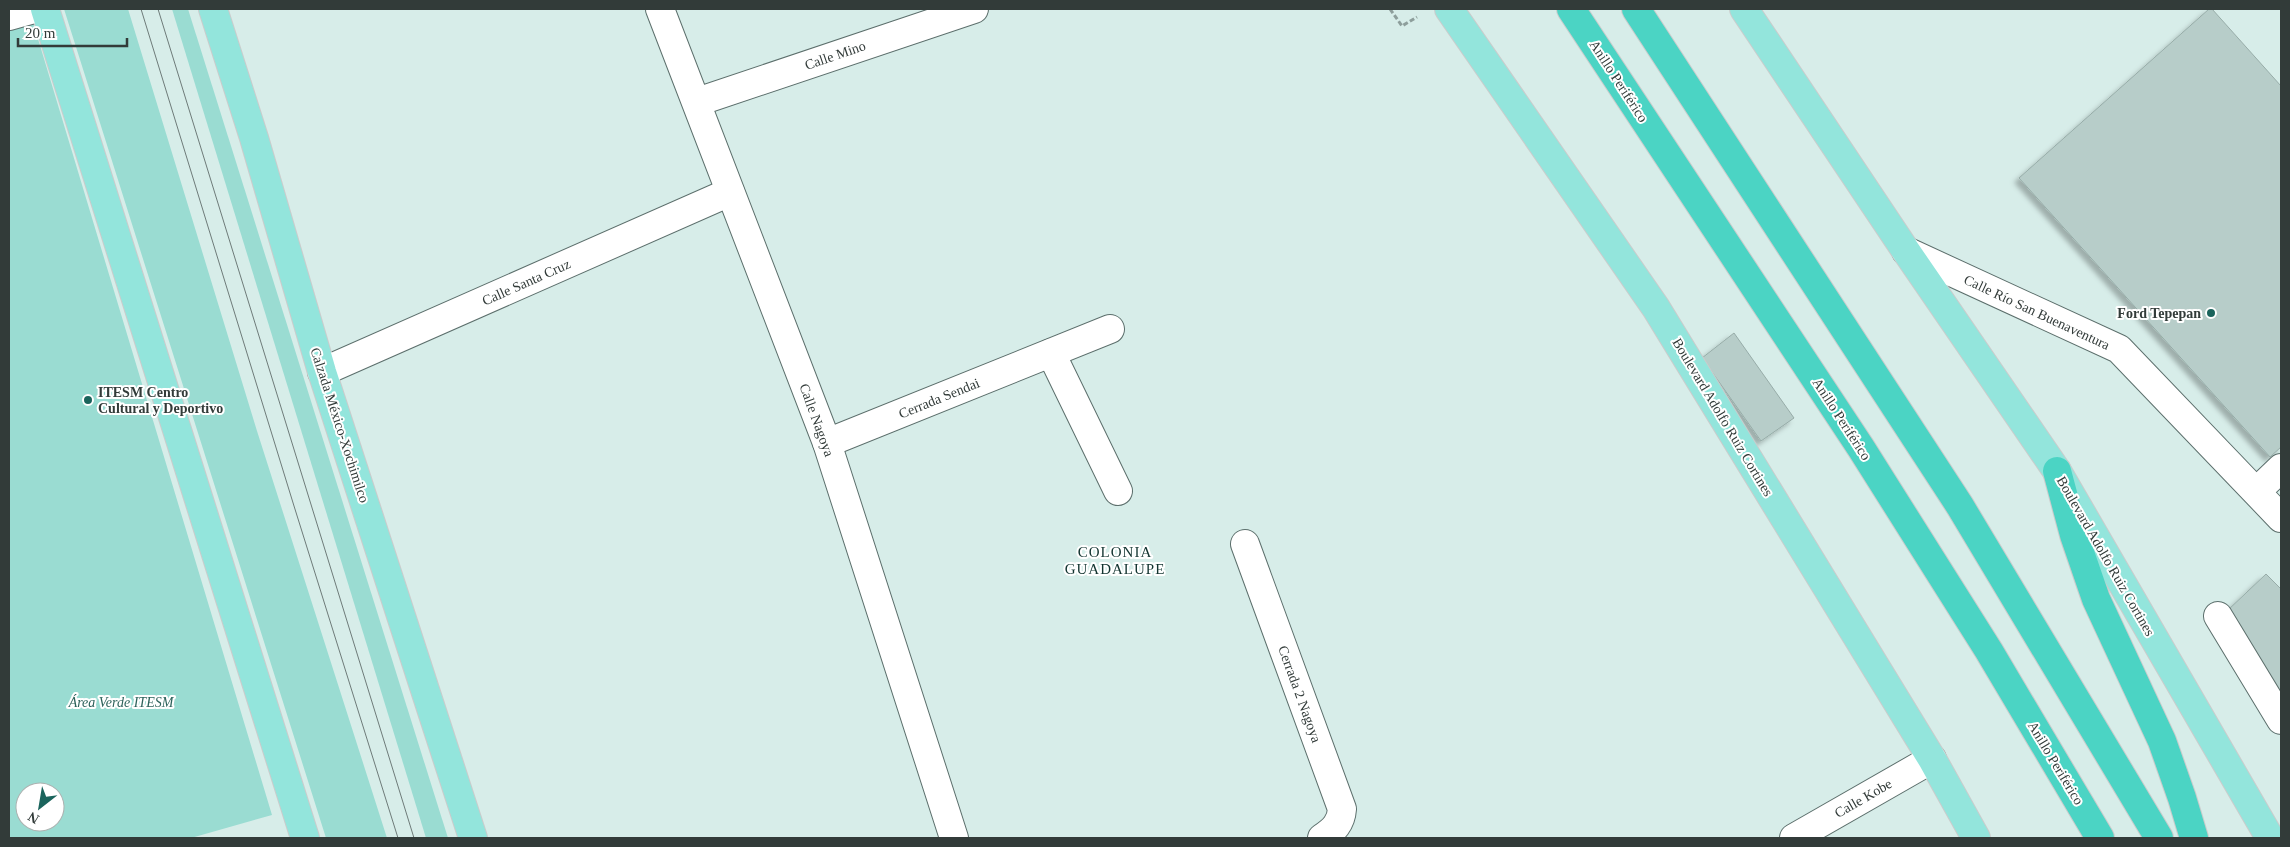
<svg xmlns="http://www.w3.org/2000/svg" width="2290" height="847" font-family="'Times New Roman',serif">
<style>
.green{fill:#9adcd2;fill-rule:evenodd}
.building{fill:#b7cdc9;stroke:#97aca8;filter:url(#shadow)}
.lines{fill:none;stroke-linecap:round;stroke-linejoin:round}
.minor-casing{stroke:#5c6f6c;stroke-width:30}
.major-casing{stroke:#cacccc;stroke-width:30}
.highway-casing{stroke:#cacccc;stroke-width:30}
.path{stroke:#8d9e9b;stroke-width:3;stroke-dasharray:5 2.5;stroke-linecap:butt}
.minor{stroke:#fff;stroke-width:28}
.major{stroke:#93e5dc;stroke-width:28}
.highway{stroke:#4bd4c4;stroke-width:28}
.tram{stroke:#6e7b79;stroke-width:1}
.poi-dot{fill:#1a645c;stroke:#fff;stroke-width:2}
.labels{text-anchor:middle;stroke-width:4;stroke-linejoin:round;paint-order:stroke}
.street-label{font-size:14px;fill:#323b39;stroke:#fff}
.poi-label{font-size:14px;font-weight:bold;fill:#323b39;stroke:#fff;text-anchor:end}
.park-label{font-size:14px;font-style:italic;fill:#2d625b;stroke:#fff}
.neighbourhood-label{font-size:15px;letter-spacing:1px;fill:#11332f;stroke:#fff}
</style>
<defs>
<filter id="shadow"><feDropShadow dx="-4.5" dy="4.5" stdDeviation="2.5" flood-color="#0004"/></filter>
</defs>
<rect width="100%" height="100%" fill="#d7ede9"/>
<g class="green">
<path d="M9,9H29L272,815L191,838H9ZM25,792H55V822H25Z"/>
<path d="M64,9H128L257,431L387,838H326Z"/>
<path d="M172,9H188L448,838H426Z"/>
</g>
<g class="building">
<path d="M2209,9H2212L2281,86V447L2270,457L2019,178Z"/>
<path d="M1734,333L1794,418L1761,441L1702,358Z"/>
<path d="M2266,574L2281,589V710L2228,610Z"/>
</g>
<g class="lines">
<defs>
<g id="minor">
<path d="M660,9L827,443L954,838"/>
<path d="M9,16L34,9"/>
<path d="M697,102L974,9"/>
<path d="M1906,251L2119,349L2281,518"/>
<path d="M1051,353L1118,491"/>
<path d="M322,372L730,192"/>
<path d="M827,443L1110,329"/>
<path d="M2257,491L2281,468"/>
<path d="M1245,544L1342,809C1341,823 1334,830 1322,838"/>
<path d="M2218,616L2281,720"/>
<path d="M1794,838L1932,759"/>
</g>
<g id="major">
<path d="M45,9L305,838"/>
<path d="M213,9L254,138L322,372L473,838"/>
<path d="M1449,9L1656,308L1932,759L1976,838"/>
<path d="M1744,9L1906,251L2057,471L2270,838"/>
</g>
<g id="highway">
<path d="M1571,9L1861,448L1989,651L2100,838"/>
<path d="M1636,9L1960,506L2159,838"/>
<path d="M2057,471L2074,535L2096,599L2162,741L2182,798L2194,838"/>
</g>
</defs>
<use href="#minor" class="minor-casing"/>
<use href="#major" class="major-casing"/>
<use href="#highway" class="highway-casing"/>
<path class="path" d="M1390,9L1402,26L1417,17"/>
<use href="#minor" class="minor"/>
<use href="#major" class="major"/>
<use href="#highway" class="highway"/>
<g class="tram">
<path d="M141,9L294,506L398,838"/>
<path d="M158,9L414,838"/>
</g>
</g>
<g class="poi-dot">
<circle cx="2211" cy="313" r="5"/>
<circle cx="88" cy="400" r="5"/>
</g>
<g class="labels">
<g class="street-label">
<text transform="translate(835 55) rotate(-19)" y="5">Calle Mino</text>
<text transform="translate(1619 81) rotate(57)" y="5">Anillo Periférico</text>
<text transform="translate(526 282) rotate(-24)" y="5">Calle Santa Cruz</text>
<text transform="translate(2037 312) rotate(25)" y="5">Calle Río San Buenaventura</text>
<text transform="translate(939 398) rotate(-22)" y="5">Cerrada Sendai</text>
<text transform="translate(1723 417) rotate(59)" y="5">Boulevard Adolfo Ruiz Cortines</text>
<text transform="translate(1842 419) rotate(57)" y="5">Anillo Periférico</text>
<text transform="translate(817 420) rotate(70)" y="5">Calle Nagoya</text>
<text transform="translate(340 425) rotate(72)" y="5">Calzada México-Xochimilco</text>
<text transform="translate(2106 556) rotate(60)" y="5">Boulevard Adolfo Ruiz Cortines</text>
<text transform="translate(1300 694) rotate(70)" y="5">Cerrada 2 Nagoya</text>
<text transform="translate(2056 763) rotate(59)" y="5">Anillo Periférico</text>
<text transform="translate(1863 798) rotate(-30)" y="5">Calle Kobe</text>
</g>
<g class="poi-label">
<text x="2201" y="318">Ford Tepepan</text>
<text x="98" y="397" text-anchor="start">ITESM Centro<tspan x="98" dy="16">Cultural y Deportivo</tspan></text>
</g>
<g class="park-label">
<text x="121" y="707">Área Verde ITESM</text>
</g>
<g class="neighbourhood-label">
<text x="1115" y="557">COLONIA<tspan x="1115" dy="17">GUADALUPE</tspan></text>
</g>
</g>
<rect width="2290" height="847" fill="none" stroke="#323b39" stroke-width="20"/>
<g transform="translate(40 807) rotate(211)"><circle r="24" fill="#ffffff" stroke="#adb1b0"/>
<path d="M0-4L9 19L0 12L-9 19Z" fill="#1a645c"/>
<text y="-8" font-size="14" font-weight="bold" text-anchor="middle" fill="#323b39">N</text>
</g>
<path d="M18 38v8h109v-8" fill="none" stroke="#323b39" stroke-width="2.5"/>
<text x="25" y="38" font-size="15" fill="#323b39" stroke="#ffffff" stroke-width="4" paint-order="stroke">20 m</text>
</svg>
